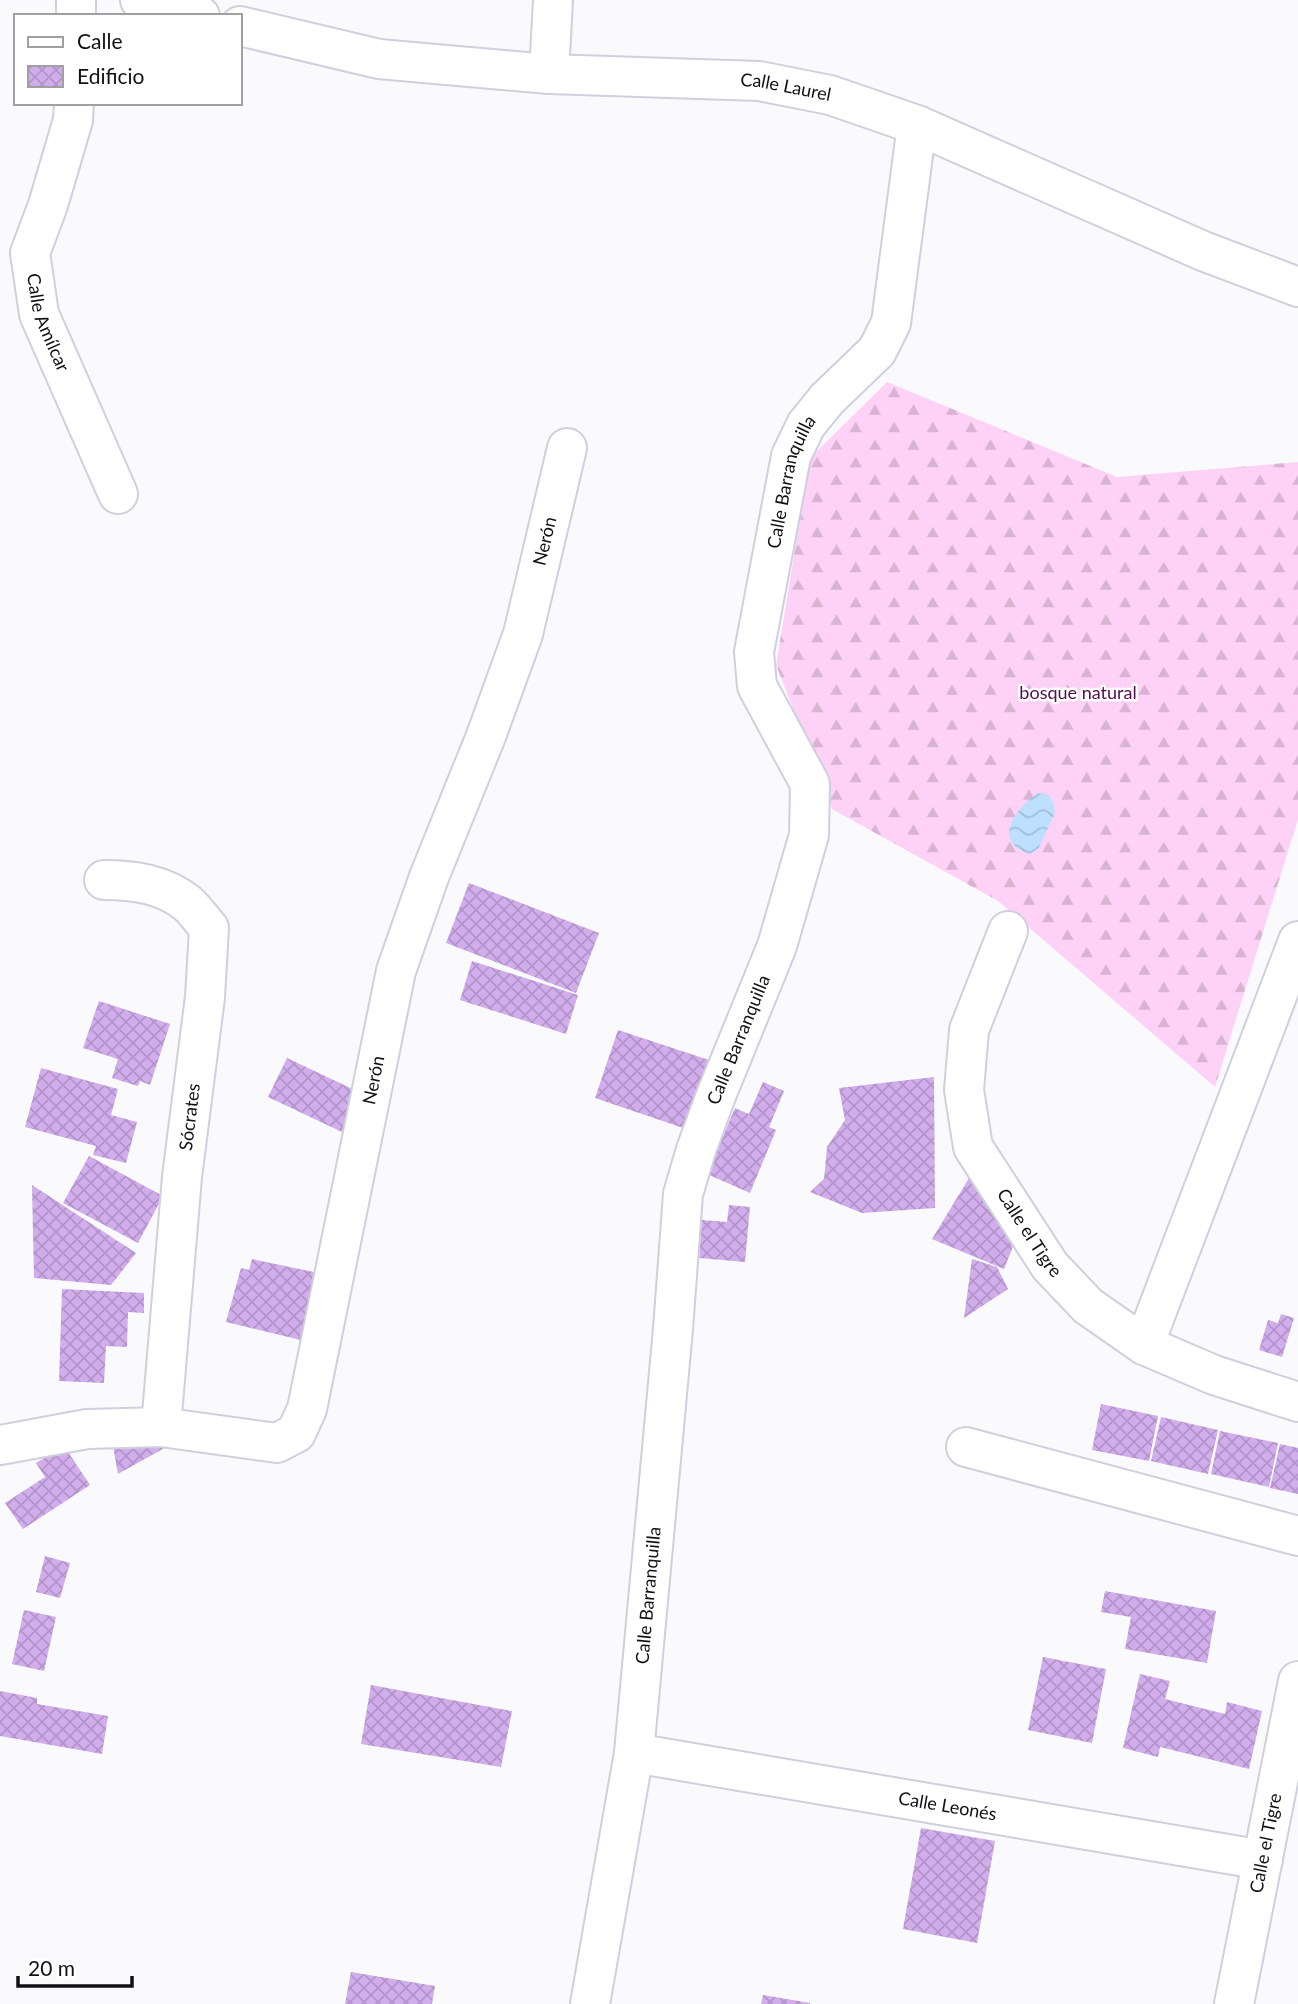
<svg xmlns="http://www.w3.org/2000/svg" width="1298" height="2004" font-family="Lato,sans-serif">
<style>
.forest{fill:url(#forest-firs)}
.water{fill:url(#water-waves)}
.building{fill:url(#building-cross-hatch)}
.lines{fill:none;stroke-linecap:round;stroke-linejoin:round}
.minor-casing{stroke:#d0cfde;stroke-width:42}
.minor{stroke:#fff;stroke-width:38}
.labels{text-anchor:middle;stroke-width:5;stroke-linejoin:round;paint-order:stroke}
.street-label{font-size:18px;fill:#111115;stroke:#fff}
.park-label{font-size:18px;fill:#520d4c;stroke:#fff}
</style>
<defs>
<pattern id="forest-firs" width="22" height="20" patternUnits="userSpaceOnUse" patternTransform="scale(1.75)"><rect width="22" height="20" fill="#fed2f6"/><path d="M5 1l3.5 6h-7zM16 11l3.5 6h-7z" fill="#d9b3d2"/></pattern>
<pattern id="water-waves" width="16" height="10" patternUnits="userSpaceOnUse" patternTransform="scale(1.75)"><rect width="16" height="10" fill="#bce0fe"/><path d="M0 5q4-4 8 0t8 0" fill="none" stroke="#a1bfd9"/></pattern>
<pattern id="building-cross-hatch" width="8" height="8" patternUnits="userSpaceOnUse" patternTransform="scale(1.75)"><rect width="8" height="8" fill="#d1adec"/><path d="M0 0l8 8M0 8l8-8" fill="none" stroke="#b294ca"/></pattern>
</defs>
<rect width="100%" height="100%" fill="#fafafd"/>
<path class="forest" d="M887,382L1117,477L1298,462V819L1215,1087L998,901L832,809L776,665L810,458Z"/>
<path class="water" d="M1038,793L1048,795L1053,802L1055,812L1039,848L1030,854C990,842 1016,808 1038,793Z"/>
<g class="building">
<path d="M469,883L599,933L576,993L446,943Z"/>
<path d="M472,961L578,995L566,1034L460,1000Z"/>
<path d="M99,1001L170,1024L150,1085L140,1081L138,1086L112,1078L118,1059L83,1048Z"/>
<path d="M618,1030L715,1062L692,1131L595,1098Z"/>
<path d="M287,1058L361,1093L342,1132L268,1097Z"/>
<path d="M41,1068L118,1089L111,1115L137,1122L126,1163L93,1155L96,1146L25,1127Z"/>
<path d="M934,1077L935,1208L862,1213L810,1192L824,1179L827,1147L845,1120L839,1088Z"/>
<path d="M763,1082L784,1091L769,1127L776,1130L750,1193L707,1174L735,1108L749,1114Z"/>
<path d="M89,1156L163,1196L138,1243L63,1203Z"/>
<path d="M977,1165L1020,1229L1004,1269L932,1239Z"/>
<path d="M32,1185L136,1253L111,1285L34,1278Z"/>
<path d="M729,1205L750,1207L745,1262L699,1258L702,1220L727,1222Z"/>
<path d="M252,1259L328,1275L313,1343L226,1322L241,1268L249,1270Z"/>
<path d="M972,1259L997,1267L1008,1289L964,1318Z"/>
<path d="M62,1289L144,1293V1313L128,1312L127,1347L106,1346L104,1383L59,1381Z"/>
<path d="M1281,1314L1294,1318L1282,1357L1259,1350L1268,1320L1278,1323Z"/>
<path d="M1101,1404L1158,1416L1149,1461L1092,1450Z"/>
<path d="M1161,1417L1218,1430L1208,1474L1151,1461Z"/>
<path d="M1220,1431L1278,1443L1269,1487L1211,1474Z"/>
<path d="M111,1435L168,1446L118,1474Z"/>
<path d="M1280,1444L1298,1448V1494L1270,1488Z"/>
<path d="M64,1446L90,1485L23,1529L5,1503L45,1477L36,1463Z"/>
<path d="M45,1556L70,1563L60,1598L36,1592Z"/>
<path d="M1105,1591L1216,1611L1207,1663L1125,1649L1131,1617L1101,1612Z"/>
<path d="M24,1610L56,1617L44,1671L12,1664Z"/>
<path d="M1043,1657L1106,1669L1092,1743L1028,1730Z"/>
<path d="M1140,1674L1170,1681L1165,1699L1225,1714L1227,1702L1262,1711L1249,1769L1160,1747L1158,1757L1123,1748Z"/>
<path d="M371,1685L512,1711L501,1767L361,1744Z"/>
<path d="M0,1691L37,1698V1704L108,1716L102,1754L0,1736Z"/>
<path d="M921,1828L995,1841L977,1943L903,1929Z"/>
<path d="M351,1972L435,1986L432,2004H345Z"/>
<path d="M763,1995L810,2003V2004H761Z"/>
</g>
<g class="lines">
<defs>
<g id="minor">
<path d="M76,0V16"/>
<path d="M140,0L200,16"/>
<path id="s1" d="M240,26L379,59L549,74L759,81L830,95L917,125L1203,251L1298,287"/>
<path d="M549,74L553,0"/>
<path id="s2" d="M74,103L73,120L48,205L30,253L39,314L118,494"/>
<path d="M104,880C134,880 163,884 187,903C195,910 202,920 209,928L205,997L182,1177L161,1427"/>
<path id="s3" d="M1008,931L969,1030L964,1090L973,1147L1050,1266L1088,1306L1144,1345L1214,1375L1298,1402"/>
<path d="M1144,1345L1298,941"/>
<path id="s4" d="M0,1445L87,1429L161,1427L277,1443L296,1433L307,1409L396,971L429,877L486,736L523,634L567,448"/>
<path d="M966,1447L1298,1536"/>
<path id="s5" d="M634,1753L1263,1860"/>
<path id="s6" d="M590,2004L634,1753L673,1329L683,1194L696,1150L715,1098L777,946L809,835L810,784L757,686L754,652L791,456L806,425L827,399L877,351L891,323L917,125"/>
<path id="s7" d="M1234,2004L1298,1681"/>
</g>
</defs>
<use href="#minor" class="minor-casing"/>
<use href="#minor" class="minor"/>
</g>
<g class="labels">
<g class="street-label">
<text dy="6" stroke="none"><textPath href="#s1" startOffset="551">Calle Laurel</textPath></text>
<text dy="6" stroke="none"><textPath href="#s2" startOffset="229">Calle Amílcar</textPath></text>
<text dy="6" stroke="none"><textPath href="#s6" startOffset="1568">Calle Barranquilla</textPath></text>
<text dy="6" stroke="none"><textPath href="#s4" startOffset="1230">Nerón</textPath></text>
<text dy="6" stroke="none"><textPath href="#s6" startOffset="980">Calle Barranquilla</textPath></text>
<text dy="6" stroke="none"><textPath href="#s4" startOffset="663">Nerón</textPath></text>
<text transform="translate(190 1117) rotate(-83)" y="6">Sócrates</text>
<text dy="6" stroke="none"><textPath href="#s3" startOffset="327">Calle el Tigre</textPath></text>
<text dy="6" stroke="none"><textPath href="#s6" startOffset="413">Calle Barranquilla</textPath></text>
<text dy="6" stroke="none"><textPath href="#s5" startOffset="318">Calle Leonés</textPath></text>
<text dy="6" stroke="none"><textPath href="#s7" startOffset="164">Calle el Tigre</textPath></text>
</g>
<g class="park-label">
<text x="1078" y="699">bosque natural</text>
</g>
</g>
<rect x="14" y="14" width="228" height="91" fill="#ffffff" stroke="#a0a0a1" stroke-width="2"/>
<rect x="28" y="37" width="35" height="10" fill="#ffffff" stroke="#a0a0a1" stroke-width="2"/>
<text x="77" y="49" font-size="21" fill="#111115">Calle</text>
<rect x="28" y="66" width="35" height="21" fill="url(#building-cross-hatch)" stroke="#a0a0a1" stroke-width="2"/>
<text x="77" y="84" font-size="21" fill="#111115">Edificio</text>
<path d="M18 1976v10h114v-10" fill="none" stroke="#111115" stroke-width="3.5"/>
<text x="28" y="1976" font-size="21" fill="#111115" stroke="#ffffff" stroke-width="5" paint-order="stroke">20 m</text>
</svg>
